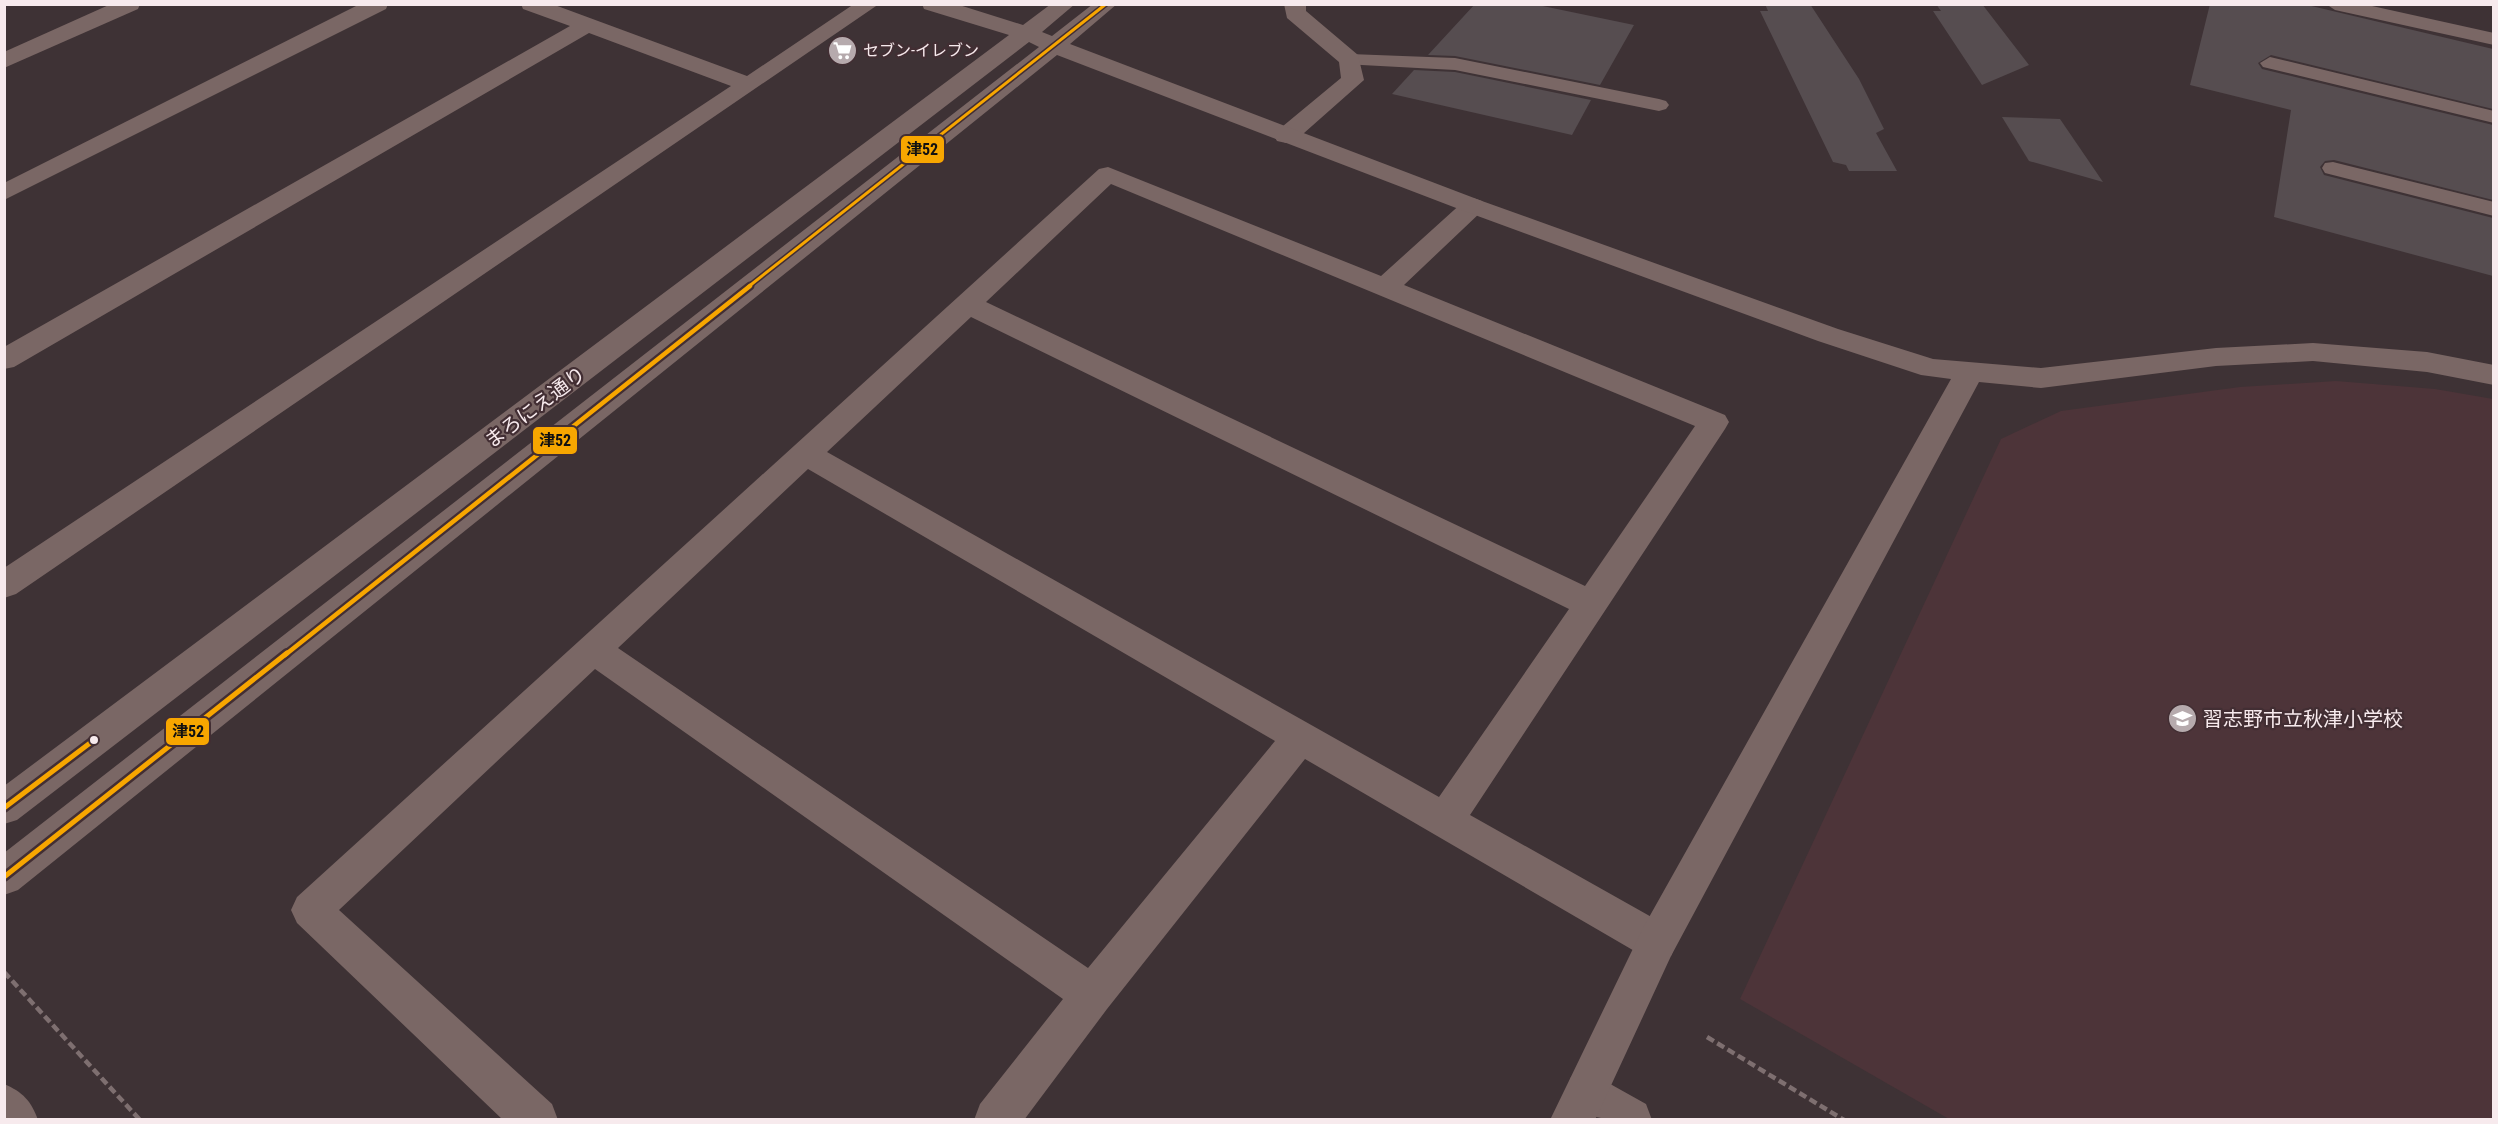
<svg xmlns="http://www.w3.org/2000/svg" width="2498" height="1124" font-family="'Roboto Condensed','Noto Sans JP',sans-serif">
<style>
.built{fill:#4d3439}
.building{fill:#564d50}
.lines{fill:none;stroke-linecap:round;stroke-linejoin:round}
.path{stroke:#7e6f70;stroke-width:4.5;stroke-dasharray:8 4;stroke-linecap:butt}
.service{fill:#7a6765;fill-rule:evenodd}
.minor{fill:#7a6765;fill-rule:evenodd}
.tertiary{fill:#7a6765;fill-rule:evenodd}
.bus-1-far2-casing{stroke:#422e33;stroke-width:6}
.bus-1-far1-casing{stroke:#422e33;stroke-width:9}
.bus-1-casing{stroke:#422e33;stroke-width:10}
.bus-1-far2{stroke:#f7a600;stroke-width:3}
.bus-1-far1{stroke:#f7a600;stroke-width:4.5}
.bus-1{stroke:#f7a600;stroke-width:5}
.bus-dot{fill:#f7eaed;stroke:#422e33;stroke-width:2}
.labels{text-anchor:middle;stroke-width:4.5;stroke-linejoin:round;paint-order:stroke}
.far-poi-label{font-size:16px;fill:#f7eaed;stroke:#422e33;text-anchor:start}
.street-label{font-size:20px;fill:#f7eaed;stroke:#422e33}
.poi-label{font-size:20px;fill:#f7eaed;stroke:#422e33;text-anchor:start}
.line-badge{stroke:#422e33;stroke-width:2}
.pale-badge-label{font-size:16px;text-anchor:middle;font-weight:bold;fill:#111}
</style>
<rect width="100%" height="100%" fill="#3e3235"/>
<path class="built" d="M2336,381L2435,389L2493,399V1119H1949L1740,999L2001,439L2061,411L2240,387Z"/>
<g class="building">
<path d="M1475,4H1533L1634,25L1600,85L1455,56L1428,55Z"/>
<path d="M1765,4H1810L1859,79L1884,129L1876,133L1897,171H1849L1846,165L1833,162L1760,11H1768Z"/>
<path d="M1936,4H1982L2029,65L1982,85L1933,11H1941Z"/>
<path d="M2210,4H2303L2493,49V109L2271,55L2258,63L2262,69L2493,125V200L2334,160L2325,161L2320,167L2324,175L2493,218V276L2274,217L2291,110L2190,85Z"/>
<path d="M1414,70L1455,72L1591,100L1572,135L1392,94Z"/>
<path d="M2002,117L2060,119L2103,182L2029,161Z"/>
</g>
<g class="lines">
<g class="path">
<path d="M4,972L140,1120"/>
<path d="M1707,1037L1844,1120"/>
</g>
<g class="service">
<path d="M2326,4H2363L2494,33V45L2335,10Z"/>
<path d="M1350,54L1455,58L1659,99L1666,101L1669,105L1666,109L1659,111L1455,70L1343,64L1340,60Z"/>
<path d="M2270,57L2494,111V123L2263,67L2260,63Z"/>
<path d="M2333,162L2494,202V216L2325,173L2322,168L2325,163Z"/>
</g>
<g class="minor">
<path d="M111,4H140L138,9L4,68V52Z"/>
<path d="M360,4H388L386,9L4,200V183Z"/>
<path d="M521,4H552L747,76L854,4H879L16,594L4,598V568L731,86L589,33L14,367L4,369V347L570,26L523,9Z"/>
<path d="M1284,4H1306V11L1358,55L1364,80L1295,141L1286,143L1277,141L1274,136L1277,131L1341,78L1339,62L1287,18Z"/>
<path d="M1108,167L1381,276L1464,201L1473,198L1482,201L1486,206L1482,211L1404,285L1725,415L1729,422L1725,429L1470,815L1671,928L1677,942L1671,956L1657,961L1643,956L1305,759L1107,1009L1024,1120H974L980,1104L1063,999L595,669L339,910L552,1104L558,1120H503L297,923L291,910L297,897L1099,169ZM1111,184L1695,426L1585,586L986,302ZM971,317L1569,609L1439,797L827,452ZM808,469L1275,741L1088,968L618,648Z"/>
<path d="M1587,1071L1646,1104L1652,1120C1618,1120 1580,1124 1565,1093L1571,1077Z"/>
</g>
<g class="tertiary">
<path d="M922,4H956L1023,25L1051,4H1075L1042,32L1052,36L1093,4H1117L1070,44L1482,201L1838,329L1933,359L2041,368L2216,348L2313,343L2427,352L2494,365V385L2427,372L2313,361L2216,366L2041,388L1979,382L1671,956L1595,1120H1550L1643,928L1951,379L1921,375L1818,341L1464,211L1057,55L18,890L4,895V853L1039,47L1029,42L17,820L4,824V786L1009,35L924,9Z"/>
<path d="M4,1084C23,1092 31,1101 38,1120H4Z"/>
</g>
<defs>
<path id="bus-1-far2" d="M748,287L1106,4"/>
<path id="bus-1-far1" d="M285,655L750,286"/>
<g id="bus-1">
<path d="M4,808L94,740"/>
<path d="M4,877L287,653"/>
</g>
</defs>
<use href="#bus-1-far2" class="bus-1-far2-casing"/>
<use href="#bus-1-far1" class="bus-1-far1-casing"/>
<use href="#bus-1" class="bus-1-casing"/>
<use href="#bus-1-far2" class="bus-1-far2"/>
<use href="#bus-1-far1" class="bus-1-far1"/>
<use href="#bus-1" class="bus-1"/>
</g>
<defs>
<symbol id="supermarket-disc" viewBox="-11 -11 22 22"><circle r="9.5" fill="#b6aaad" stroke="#422e33"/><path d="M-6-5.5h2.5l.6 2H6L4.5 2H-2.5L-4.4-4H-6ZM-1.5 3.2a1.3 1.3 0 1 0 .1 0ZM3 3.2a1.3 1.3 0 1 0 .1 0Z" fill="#fff"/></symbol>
<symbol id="school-disc" viewBox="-11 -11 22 22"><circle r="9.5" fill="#b6aaad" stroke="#422e33"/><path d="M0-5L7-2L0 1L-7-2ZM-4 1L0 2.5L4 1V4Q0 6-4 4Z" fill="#fff"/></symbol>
</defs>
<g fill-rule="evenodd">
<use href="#supermarket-disc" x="826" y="34" width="33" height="33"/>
<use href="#school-disc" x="2166" y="702" width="33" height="33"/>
</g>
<circle class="bus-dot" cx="94" cy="740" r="5"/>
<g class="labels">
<g class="far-poi-label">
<text x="863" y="56">セブン-イレブン</text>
</g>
<g class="street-label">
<text transform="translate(535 407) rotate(-37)" y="7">まろにえ通り</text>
</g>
<g class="poi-label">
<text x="2203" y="726">習志野市立秋津小学校</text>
</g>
</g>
<g class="line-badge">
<rect x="900" y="135" width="45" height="29" rx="6" fill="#f7a600"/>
<rect x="532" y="426" width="46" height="29" rx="6" fill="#f7a600"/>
<rect x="165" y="717" width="45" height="29" rx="6" fill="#f7a600"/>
</g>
<g class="pale-badge-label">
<text x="922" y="155">津52</text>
<text x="555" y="446">津52</text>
<text x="188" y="737">津52</text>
</g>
<rect width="2498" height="1124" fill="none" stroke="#f7eaed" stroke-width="12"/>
</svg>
